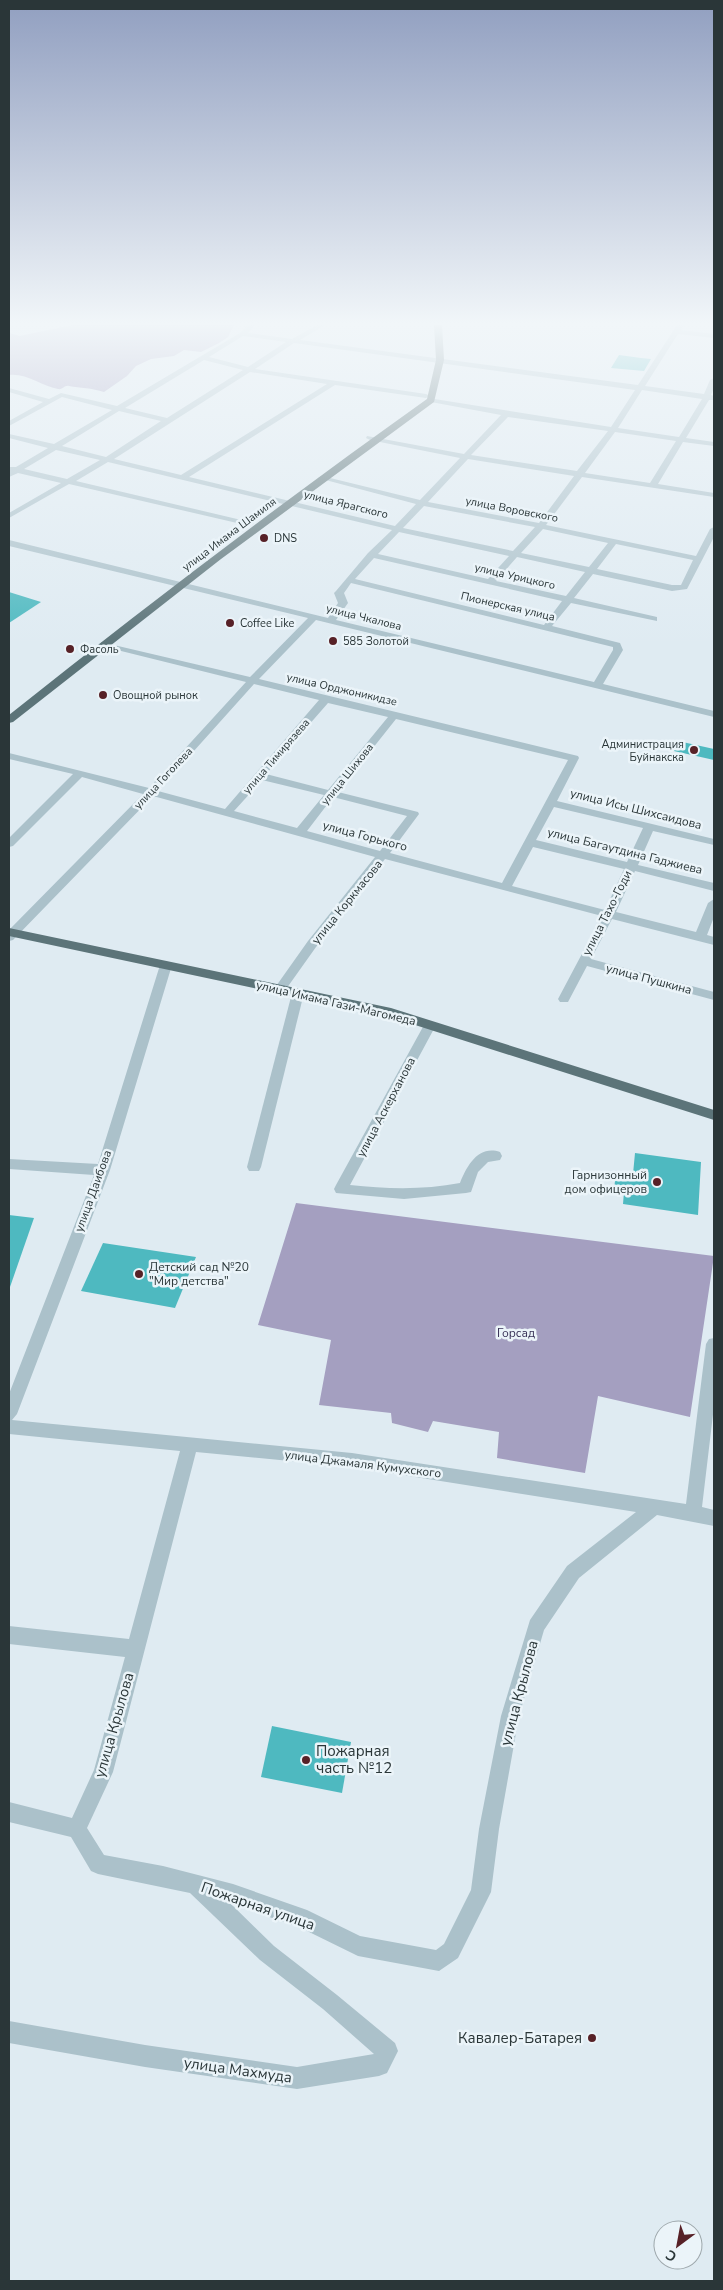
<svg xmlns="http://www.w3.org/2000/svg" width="723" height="2290" font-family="'Nunito Sans',sans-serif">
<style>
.green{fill:#a49fc0}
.building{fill:#4eb9c0}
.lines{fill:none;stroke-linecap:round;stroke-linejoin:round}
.minor{fill:#abc1ca;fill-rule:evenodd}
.major{fill:#5c7479;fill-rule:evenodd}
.poi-dot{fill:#572127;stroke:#ebf4f9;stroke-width:2}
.labels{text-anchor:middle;stroke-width:5;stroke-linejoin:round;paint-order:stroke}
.far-street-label{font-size:11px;fill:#2a3638;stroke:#ebf4f9}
.far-poi-label{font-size:11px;fill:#2a3638;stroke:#ebf4f9;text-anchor:start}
.street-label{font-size:12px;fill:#2a3638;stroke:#ebf4f9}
.poi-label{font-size:12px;fill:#2a3638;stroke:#ebf4f9;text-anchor:end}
.park-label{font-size:12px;fill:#362f55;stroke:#ebf4f9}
.near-street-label{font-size:15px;fill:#2a3638;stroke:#ebf4f9}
.near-poi-label{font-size:15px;fill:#2a3638;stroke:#ebf4f9;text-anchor:start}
</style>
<rect width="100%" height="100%" fill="#dfebf2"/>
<g class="green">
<path d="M72,325H234L228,337L219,343L201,352L184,350L174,356L151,359L136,366L127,376L104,392C92,388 80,388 69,386C64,385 63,390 58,389C41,386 27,373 9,375V333L20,336Z"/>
<path d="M296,1203L714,1256L690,1417L598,1396L585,1473L497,1458L499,1432L433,1421L428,1432L392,1423L391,1413L319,1405L331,1340L258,1325Z"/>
</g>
<g class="building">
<path d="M619,355L641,358L651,359L644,371L611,368Z"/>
<path d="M9,592L41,602L9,623Z"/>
<path d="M678,741L714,749V760L674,751Z"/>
<path d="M635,1153L701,1162L698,1215L623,1204L624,1192L614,1190L616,1172L633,1174Z"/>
<path d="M9,1215L34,1218L10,1287H9Z"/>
<path d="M103,1243L196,1257L175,1308L81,1291Z"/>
<path d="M272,1726L351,1742L342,1793L261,1777Z"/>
</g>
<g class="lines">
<g class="minor">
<path d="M248,325H255L248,333L292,339L317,325H325L300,340L638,385L677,325H684L681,330L714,334V338L678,334L645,386L704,394L710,380L714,378V388L711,395L714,396V400H709L686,438L714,442V446L683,442L658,484L714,493V497L582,477L546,525L696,556L710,529L714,527V537L687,589L672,591L593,574L574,598L657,617V621L571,603L552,626L620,643L623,650L603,684L714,711V717L316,620L259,679L578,756L579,758L557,801L714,839V845L653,831L638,865L714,883V891L635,871L616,912L696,932L708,903L714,899V917L707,935L714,937V945L612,919L591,959L714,992V1000L587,966L568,1002H560L558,999L602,916L385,859L316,947L284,992H276L274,989L308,941L375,857L153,796L13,940L9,941V930L143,794L82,777L13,846L9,847V838L73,774L9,759V753L149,788L246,682L101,646V642L250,677L308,618L9,546V540L328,618L338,603L334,593L336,591L368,553L392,530L108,462L76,481L254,523L250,526L69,484L9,518V513L61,483L18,473L9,477V467H16L48,448L9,438V434L54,444L112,410L62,397L9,426V421L43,402L9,392V388L49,399L61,393L117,406L240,333ZM243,336L286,342L248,367L209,357ZM294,343L635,390L611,427L428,398V402H431L501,415L464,454L367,436L366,438L370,440L460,458L420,500L322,476L318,478L416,504L395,526L189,477L335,385L426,398L430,396L426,394L255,369ZM204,360L243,370L167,418L125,408ZM250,372L327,384L181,475L114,459ZM642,390L702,399L679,437L618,428ZM119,411L161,421L106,457L62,446ZM508,417L608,431L577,471L471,455ZM615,432L676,441L650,483L585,473ZM56,450L100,460L67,479L24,469ZM468,459L574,476L539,523L428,502ZM424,506L535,527L513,551L403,528ZM543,529L608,543L589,567L521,553ZM399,532L509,556L488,579L378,554ZM616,544L693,560L681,585H672L597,569ZM517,557L585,572L566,596L496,581ZM374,558L562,601L544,625L355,579ZM351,583L613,647V650L594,682L336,620L348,603L344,593ZM254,684L319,700L225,809L158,791ZM328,703L388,717L328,790L266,774ZM396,719L568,760L502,883L390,853L419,814L418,812L338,792ZM262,780L324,795L297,828L234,811ZM333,797L407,816L380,851L307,831ZM554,807L643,828L627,862L536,840ZM533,847L624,869L605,910L512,886Z"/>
<path d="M166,961L172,965L110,1170L17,1414L12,1420L352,1453L686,1504L706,1344L709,1339L714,1338V1406L702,1507L714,1510V1526L657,1515L579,1578L544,1630L519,1716L499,1829L491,1892L458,1958L439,1971L358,1956L303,1929L230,1903L274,1946L337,1995L395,2043L398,2051L387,2073L379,2076L297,2089L145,2067L9,2043V2021L145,2045L297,2067L374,2054L323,2009L260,1960L190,1893L98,1874L91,1871L71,1837L9,1822V1802L72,1818L94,1770L125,1657L9,1644V1626L129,1639L180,1451L9,1434V1394L94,1175L9,1169V1159L98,1164L160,965ZM196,1452L352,1467L636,1512L567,1566L530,1620L501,1716L479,1829L471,1890L444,1944L436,1950L360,1936L307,1910L233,1884L163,1866L104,1855L87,1828L113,1772Z"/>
<path d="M298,989L304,993L261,1167L259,1171H249L247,1167L292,993Z"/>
<path d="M430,1021L436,1025L350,1185C387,1189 424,1190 460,1183C467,1166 478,1145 500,1152L502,1156L500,1160L488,1162L478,1172L471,1192L466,1193L404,1199L336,1193L334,1189L336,1185L424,1025Z"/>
</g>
<g class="major">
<path d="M434,325H442L444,360L434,402L221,559L13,722L9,723V715C146,606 285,500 427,399L436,360Z"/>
<path d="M9,928L391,1008L714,1110V1120L390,1017L9,936Z"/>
</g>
</g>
<linearGradient id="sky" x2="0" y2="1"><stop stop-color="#919fc0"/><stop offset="0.5" stop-color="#f1f6f9"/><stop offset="1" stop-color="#f1f6f9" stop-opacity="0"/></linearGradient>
<rect width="723" height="646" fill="url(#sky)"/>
<g class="poi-dot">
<circle cx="264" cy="538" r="5"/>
<circle cx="230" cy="623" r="5"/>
<circle cx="333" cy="641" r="5"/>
<circle cx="70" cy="649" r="5"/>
<circle cx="103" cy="695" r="5"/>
<circle cx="694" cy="750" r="5"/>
<circle cx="657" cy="1182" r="5"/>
<circle cx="139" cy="1274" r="5"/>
<circle cx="306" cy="1760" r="5"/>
<circle cx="592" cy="2038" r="5"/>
</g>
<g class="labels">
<g class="far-street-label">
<text transform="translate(346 504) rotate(14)" y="4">улица Ярагского</text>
<text transform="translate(512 509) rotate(11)" y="4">улица Воровского</text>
<text transform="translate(229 534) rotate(-37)" y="4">улица Имама Шамиля</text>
<text transform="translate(515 576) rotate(13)" y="4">улица Урицкого</text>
<text transform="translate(508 606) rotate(13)" y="4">Пионерская улица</text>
<text transform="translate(364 617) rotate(14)" y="4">улица Чкалова</text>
<text transform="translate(342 689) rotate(13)" y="4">улица Орджоникидзе</text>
<text transform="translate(276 756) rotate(-49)" y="4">улица Тимирязева</text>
<text transform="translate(347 774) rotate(-51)" y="4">улица Шихова</text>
<text transform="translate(163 778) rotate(-47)" y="4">улица Гоголева</text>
</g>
<g class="far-poi-label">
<text x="274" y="542">DNS</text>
<text x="240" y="627">Coffee Like</text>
<text x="343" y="645">585 Золотой</text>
<text x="80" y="653">Фасоль</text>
<text x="113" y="699">Овощной рынок</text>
<text x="684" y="748" text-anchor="end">Администрация<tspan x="684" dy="13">Буйнакска</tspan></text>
</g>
<g class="street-label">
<text transform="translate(636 809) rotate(14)" y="4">улица Исы Шихсаидова</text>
<text transform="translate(365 836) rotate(15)" y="4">улица Горького</text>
<text transform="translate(625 851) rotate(14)" y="4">улица Багаутдина Гаджиева</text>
<text transform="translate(347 902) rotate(-51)" y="4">улица Коркмасова</text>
<text transform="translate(607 913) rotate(-63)" y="4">улица Тахо-Годи</text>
<text transform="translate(649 979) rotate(15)" y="4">улица Пушкина</text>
<text transform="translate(336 1003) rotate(13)" y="4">улица Имама Гази-Магомеда</text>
<text transform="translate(386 1107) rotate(-62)" y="4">улица Аскерханова</text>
<text transform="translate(93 1191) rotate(-70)" y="4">улица Даибова</text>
<text transform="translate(363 1464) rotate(7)" y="4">улица Джамаля Кумухского</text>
</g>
<g class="poi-label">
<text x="647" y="1179">Гарнизонный<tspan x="647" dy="14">дом офицеров</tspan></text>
<text x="149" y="1271" text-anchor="start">Детский сад №20<tspan x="149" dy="14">"Мир детства"</tspan></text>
</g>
<g class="park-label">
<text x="516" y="1337">Горсад</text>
</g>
<g class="near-street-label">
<text transform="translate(519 1693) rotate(-75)" y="5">улица Крылова</text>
<text transform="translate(114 1725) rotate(-74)" y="5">улица Крылова</text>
<text transform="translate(258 1906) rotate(19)" y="5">Пожарная улица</text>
<text transform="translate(238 2070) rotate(8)" y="5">улица Махмуда</text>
</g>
<g class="near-poi-label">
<text x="316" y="1756">Пожарная<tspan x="316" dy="17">часть №12</tspan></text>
<text x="582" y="2043" text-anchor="end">Кавалер-Батарея</text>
</g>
</g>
<rect width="723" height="2290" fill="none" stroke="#2a3638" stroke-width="20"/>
<g transform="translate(678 2245) rotate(212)"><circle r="24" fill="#ebf4f9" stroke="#9ea8ac"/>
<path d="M0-4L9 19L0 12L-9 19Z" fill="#572127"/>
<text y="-8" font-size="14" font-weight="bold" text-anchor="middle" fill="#2a3638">С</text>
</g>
</svg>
